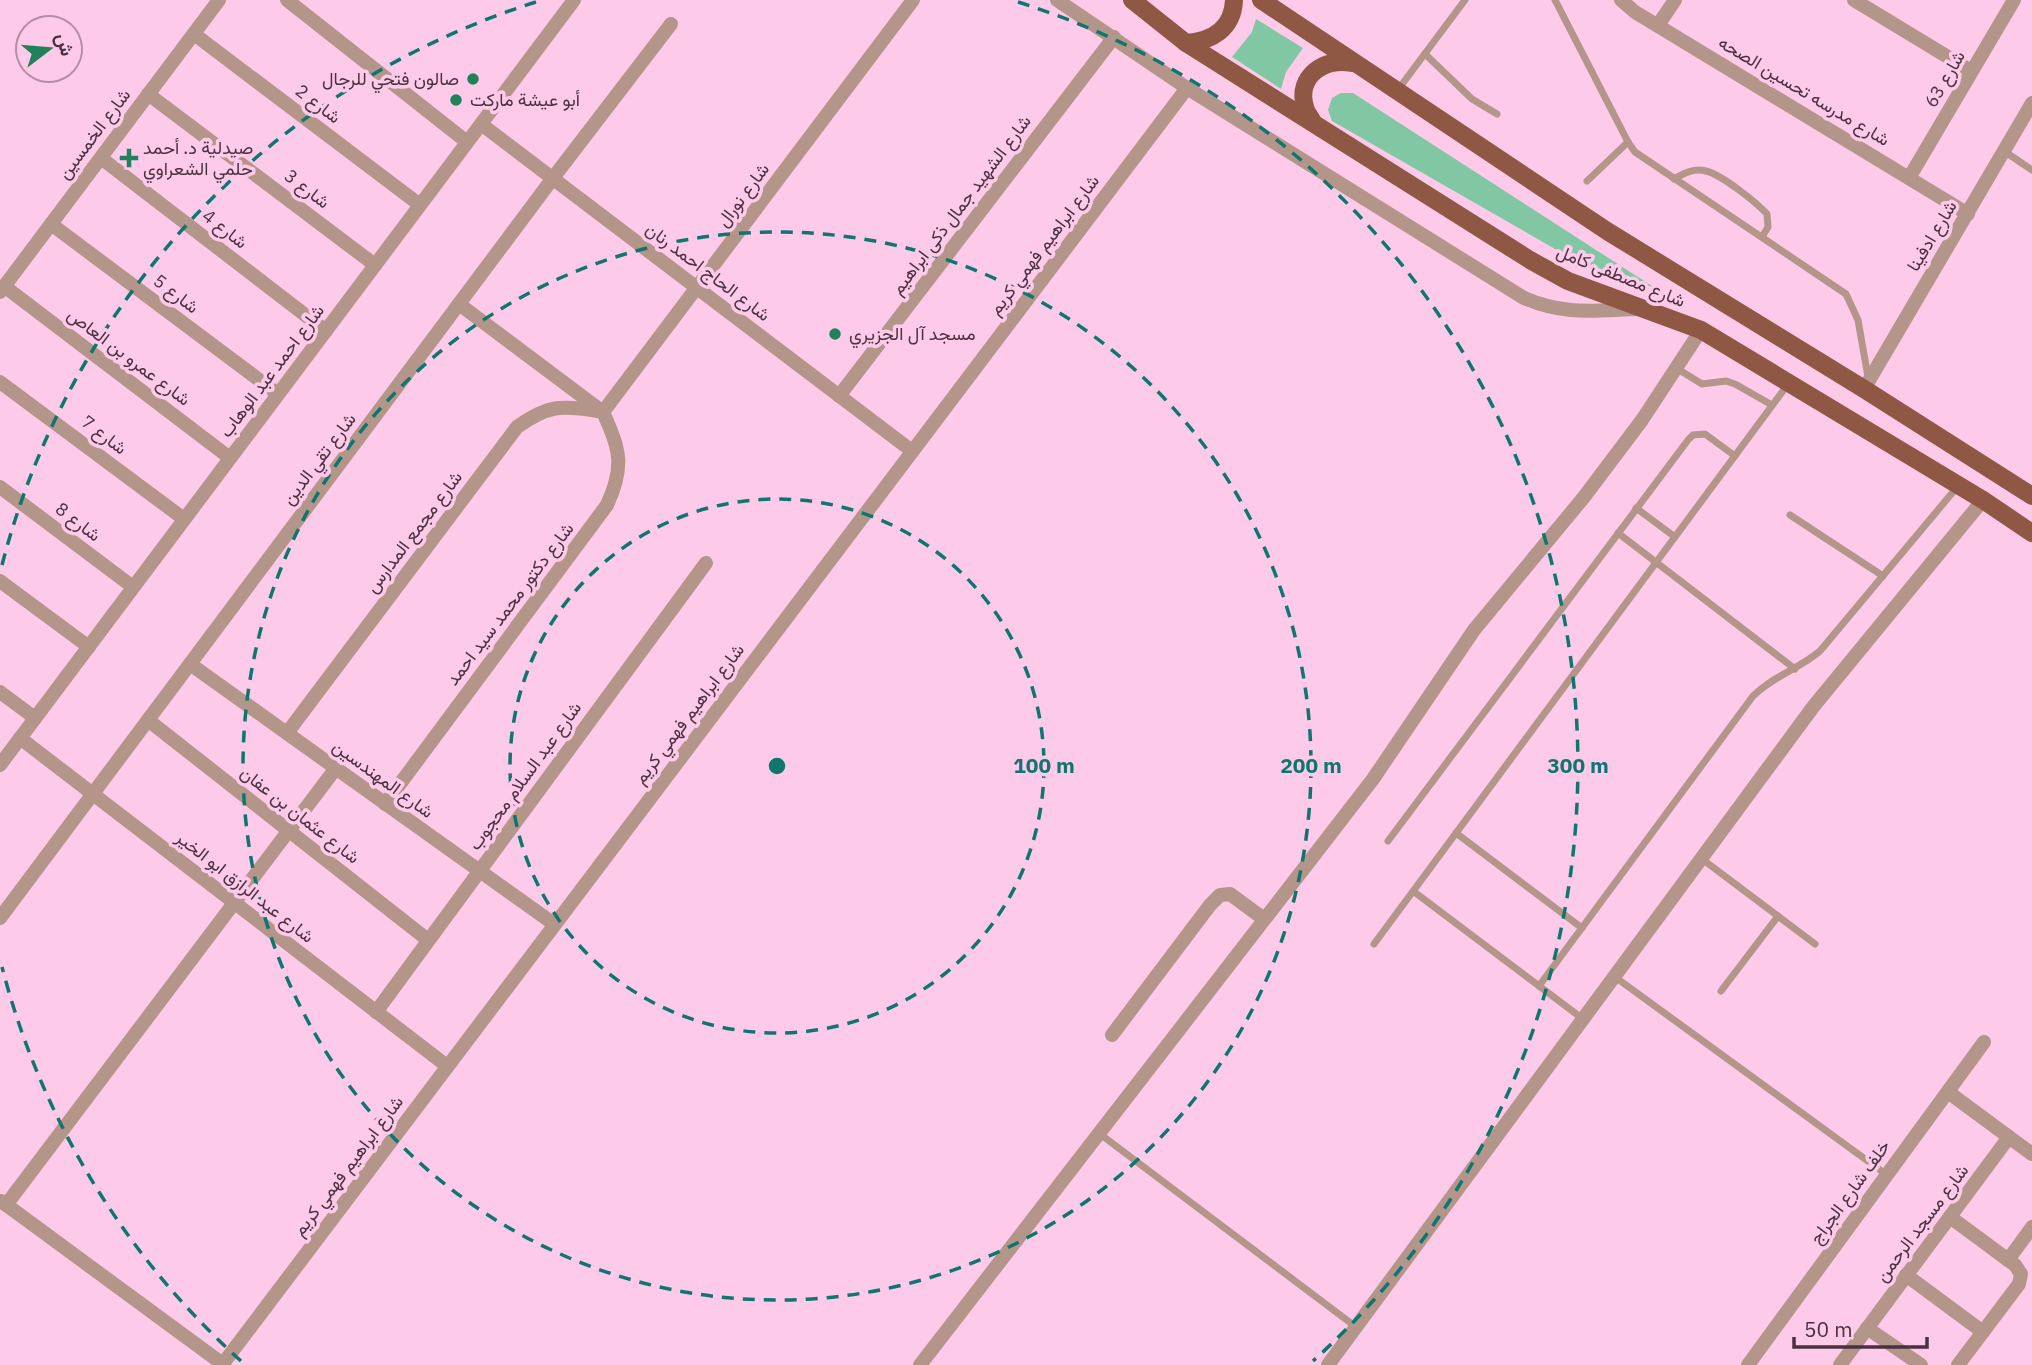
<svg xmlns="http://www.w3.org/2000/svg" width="2032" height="1365" font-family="'IBM Plex Sans',Vazirmatn,sans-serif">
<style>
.green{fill:#81c7a3}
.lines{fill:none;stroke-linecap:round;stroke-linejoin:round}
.lane{stroke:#b49589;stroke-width:7}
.street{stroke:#b49589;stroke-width:14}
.primary{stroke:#8f5844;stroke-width:18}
.ring{fill:none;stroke:#0f766e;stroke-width:3.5;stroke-dasharray:12 9}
.poi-dot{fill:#20815a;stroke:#fdcae9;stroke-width:2.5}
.labels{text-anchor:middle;stroke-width:7;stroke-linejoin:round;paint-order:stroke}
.poi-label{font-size:18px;fill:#4a3141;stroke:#fdcae9;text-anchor:start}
.street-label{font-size:18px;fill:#4a3141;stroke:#fdcae9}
.centre{fill:#0f766e;stroke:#fdcae9;stroke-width:3.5}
.ring-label{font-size:21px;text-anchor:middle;font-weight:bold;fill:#0f766e;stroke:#fdcae9;stroke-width:7;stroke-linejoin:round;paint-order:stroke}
</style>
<rect width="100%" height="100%" fill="#fdcae9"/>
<g class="green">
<path d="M1256,19L1303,48L1286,72L1281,89L1232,57L1252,32Z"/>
<path d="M1341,93H1353L1655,288L1576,261L1332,121L1328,110L1332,98Z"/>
</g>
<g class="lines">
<g class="lane">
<path d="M1555,0L1628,142L1635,152L1846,294L1858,320L1868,377"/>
<path d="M1425,54L1472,99L1497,114"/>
<path d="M1397,91L1465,0"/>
<path d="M2004,151L2032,170"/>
<path d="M1674,179C1684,173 1694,168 1706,171C1722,175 1756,202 1767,214L1768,227L1762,237"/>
<path d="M1587,181L1628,142"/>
<path d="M1676,368L1702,384L1726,381L1735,384L1772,405"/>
<path d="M1636,508L1675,537"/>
<path d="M1790,515L1883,576"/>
<path d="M1618,533L1795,669"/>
<path d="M1456,833L1582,928"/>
<path d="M1388,841L1688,440L1693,435L1705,434L1735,456"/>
<path d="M1702,859L1815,944"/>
<path d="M1413,891L1583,1019"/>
<path d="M1374,944L1788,384"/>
<path d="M1615,977L1887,1175"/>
<path d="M1539,986L1753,696C1773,676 1799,669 1820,651L1958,486"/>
<path d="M1721,991L1778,916"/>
<path d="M1100,1134L1356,1327"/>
</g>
<g class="street">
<path d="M287,0L467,142"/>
<path d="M1057,0L1187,88L1524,298C1565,316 1596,310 1639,309"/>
<path d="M1621,0L1635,12L1968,214"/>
<path d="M1854,0L1971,71"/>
<path d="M1658,25L1675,0"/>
<path d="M194,34L420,205"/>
<path d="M148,94L375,265"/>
<path d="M481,124L912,451"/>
<path d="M101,158L326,331"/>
<path d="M1909,178L2014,0"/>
<path d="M51,224L278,394"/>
<path d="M4,286L230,458"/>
<path d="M0,292L219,0"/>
<path d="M0,382L184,519"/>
<path d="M1864,389L2032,103"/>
<path d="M839,396L1114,37"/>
<path d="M603,412L913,0"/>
<path d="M0,487L133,587"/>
<path d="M0,581L89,647"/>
<path d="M190,664L554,924"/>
<path d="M0,692L35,718"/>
<path d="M148,720L428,940"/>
<path d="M287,733L517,427C548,405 561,405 598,411"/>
<path d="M20,738L447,1066"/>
<path d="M0,765L574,0"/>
<path d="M385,804L607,505C625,466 620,450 603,412L459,304"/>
<path d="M0,918L553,178L671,24"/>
<path d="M376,1012L706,563"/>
<path d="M1112,1035L1210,905L1220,895L1230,894L1264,919"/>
<path d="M1948,1092L2032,1154"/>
<path d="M1,1201L224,1365"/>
<path d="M6,1205L336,768"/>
<path d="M1950,1217L2015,1265L2021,1274L2019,1284L1958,1365"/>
<path d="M2008,1260L2032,1227"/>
<path d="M1906,1275L1983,1332"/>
<path d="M1867,1328L1921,1365"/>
<path d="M222,1365L1187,88"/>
<path d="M920,1365L1373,779L1474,630L1584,497L1642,420L1701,330"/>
<path d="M1328,1365L1813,707L1983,500"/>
<path d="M1748,1365L1984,1042"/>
<path d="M1840,1365L2009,1137"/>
</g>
<g class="primary">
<path d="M1132,0L1186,43L1530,260L1568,281L1701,330L1983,500L2032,533"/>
<path d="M1261,0L1607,231L1864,389L2032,496"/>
<path d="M1186,43C1213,41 1233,28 1234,0"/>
<path d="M1313,122C1311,118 1306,112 1305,107C1296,76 1325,57 1352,63"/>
</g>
</g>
<g class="ring">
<circle cx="777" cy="766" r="267"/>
<circle cx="777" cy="766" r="534"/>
<path d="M241 1361A801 801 0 0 1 2 967M2 565A801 801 0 0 1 536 2M1018 2A801 801 0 0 1 1313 1361"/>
</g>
<g class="poi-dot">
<circle cx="473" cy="79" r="7"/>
<circle cx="456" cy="100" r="7"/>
<path d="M125.5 147.5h7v7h7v7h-7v7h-7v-7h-7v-7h7z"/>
<circle cx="835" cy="334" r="7"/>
</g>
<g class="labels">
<g class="poi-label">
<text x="459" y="85" text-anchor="end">صالون فتحي للرجال</text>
<text x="470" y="106">أبو عيشة ماركت</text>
<text x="143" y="154">صيدلية د. أحمد<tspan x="143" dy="21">حلمي الشعراوي</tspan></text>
<text x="849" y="340">مسجد آل الجزيري</text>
</g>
<g class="street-label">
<text transform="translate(1945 79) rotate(-60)" y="6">شارع 63</text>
<text transform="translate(1804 91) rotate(31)" y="6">شارع مدرسه تحسين الصحه</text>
<text transform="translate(318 104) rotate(37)" y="6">شارع 2</text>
<text transform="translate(94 134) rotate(-53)" y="6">شارع الخمسين</text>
<text transform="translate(307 189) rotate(37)" y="6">شارع 3</text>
<text transform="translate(743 195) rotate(-53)" y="6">شارع نورال</text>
<text transform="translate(961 205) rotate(-53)" y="6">شارع الشهيد جمال ذكى ابراهيم</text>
<text transform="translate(225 229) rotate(38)" y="6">شارع 4</text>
<text transform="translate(1932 236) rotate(-59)" y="6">شارع ادفينا</text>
<text transform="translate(1044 245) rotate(-53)" y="6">شارع ابراهيم فهمي كريم</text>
<text transform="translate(708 272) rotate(37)" y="6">شارع الحاج احمد رنان</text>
<text transform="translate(1621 276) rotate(22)" y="6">شارع مصطفى كامل</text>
<text transform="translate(176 294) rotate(37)" y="6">شارع 5</text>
<text transform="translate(129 357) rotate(37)" y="6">شارع عمرو بن العاص</text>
<text transform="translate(272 371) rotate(-53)" y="6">شارع احمد عبد الوهاب</text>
<text transform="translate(104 435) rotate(37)" y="6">شارع 7</text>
<text transform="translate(319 459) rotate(-53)" y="6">شارع تقي الدين</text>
<text transform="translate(78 522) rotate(37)" y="6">شارع 8</text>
<text transform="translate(414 532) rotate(-53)" y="6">شارع مجمع المدارس</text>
<text transform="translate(510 604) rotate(-53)" y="6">شارع دكتور محمد سيد احمد</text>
<text transform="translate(689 714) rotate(-53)" y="6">شارع ابراهيم فهمي كريم</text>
<text transform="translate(525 776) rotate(-54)" y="6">شارع عبد السلام محجوب</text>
<text transform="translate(383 779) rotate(36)" y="6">شارع المهندسين</text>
<text transform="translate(300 815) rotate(38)" y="6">شارع عثمان بن عفان</text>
<text transform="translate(245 887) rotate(38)" y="6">شارع عبد الرازق ابو الخير</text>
<text transform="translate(348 1166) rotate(-53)" y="6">شارع ابراهيم فهمي كريم</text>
<text transform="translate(1850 1192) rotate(-54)" y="6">خلف شارع الجراج</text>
<text transform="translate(1922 1223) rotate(-53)" y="6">شارع مسجد الرحمن</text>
</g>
</g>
<circle cx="777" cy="766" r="10" class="centre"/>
<g class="ring-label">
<text x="1044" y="773">100 m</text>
<text x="1311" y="773">200 m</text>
<text x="1578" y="773">300 m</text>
</g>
<g transform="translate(49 49) rotate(74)"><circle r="33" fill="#fdcae9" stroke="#b58da6" stroke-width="2"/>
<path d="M0-5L12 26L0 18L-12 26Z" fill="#20815a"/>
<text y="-10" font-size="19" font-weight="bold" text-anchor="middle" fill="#4a3141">ش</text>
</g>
<path d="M1794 1337v10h133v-10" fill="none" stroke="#4a3141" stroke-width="3.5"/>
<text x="1804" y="1337" font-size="21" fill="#4a3141" stroke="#fdcae9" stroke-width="5" paint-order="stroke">50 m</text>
</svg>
